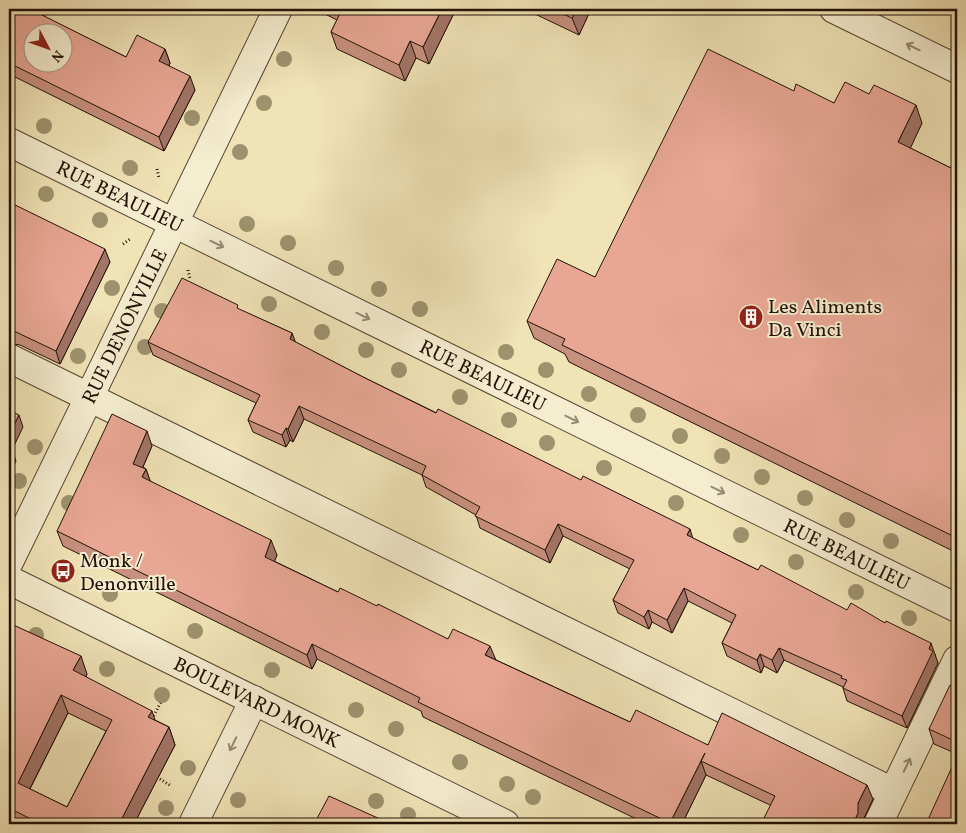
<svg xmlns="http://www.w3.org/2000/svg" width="966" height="833" font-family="Vollkorn,serif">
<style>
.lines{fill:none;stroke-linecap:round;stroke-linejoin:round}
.minor-casing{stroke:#564633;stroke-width:30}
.path{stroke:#231107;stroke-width:3;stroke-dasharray:1 2.5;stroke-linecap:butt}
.minor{stroke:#f5edd0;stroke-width:28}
.tree{fill:#9e926e}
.wall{fill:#c8907f;stroke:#231107;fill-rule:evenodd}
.shaded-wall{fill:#a27568;stroke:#231107}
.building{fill:#e8a794;stroke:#231107;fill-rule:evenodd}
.oneway{stroke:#968a76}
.labels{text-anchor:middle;stroke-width:4;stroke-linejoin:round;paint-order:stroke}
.street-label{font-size:20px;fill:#231107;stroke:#f5edd0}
.poi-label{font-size:20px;fill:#231107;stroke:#f5edd0;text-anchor:start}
</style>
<rect width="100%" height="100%" fill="#f0e3b6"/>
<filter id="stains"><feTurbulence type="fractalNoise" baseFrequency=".004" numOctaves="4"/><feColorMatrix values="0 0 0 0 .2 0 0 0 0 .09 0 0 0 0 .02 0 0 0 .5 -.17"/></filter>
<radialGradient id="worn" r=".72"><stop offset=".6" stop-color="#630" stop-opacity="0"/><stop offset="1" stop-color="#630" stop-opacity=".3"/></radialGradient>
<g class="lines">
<defs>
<g id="minor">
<path d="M834,9L957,69"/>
<path d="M9,142L957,608"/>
<path d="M9,358L893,792"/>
<path d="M9,562L278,9"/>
<path d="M9,580L505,824"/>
<path d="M193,824L254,700"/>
<path d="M878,824L957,660"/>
</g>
</defs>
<use href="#minor" class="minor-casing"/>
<g class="path">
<path d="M157,169L159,178"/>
<path d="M123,244L130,239"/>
<path d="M188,270L190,279"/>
<path d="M152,719L161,702"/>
<path d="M157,777L171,786"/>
</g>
<use href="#minor" class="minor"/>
</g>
<g class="tree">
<circle cx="284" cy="59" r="8"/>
<circle cx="264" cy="103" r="8"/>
<circle cx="192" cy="118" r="8"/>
<circle cx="44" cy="126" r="8"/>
<circle cx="240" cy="152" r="8"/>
<circle cx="130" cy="168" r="8"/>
<circle cx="46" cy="194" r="8"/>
<circle cx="100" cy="220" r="8"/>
<circle cx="247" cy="224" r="8"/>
<circle cx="288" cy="243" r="8"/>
<circle cx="336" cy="268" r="8"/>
<circle cx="112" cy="288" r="8"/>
<circle cx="379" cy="289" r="8"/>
<circle cx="269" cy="304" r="8"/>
<circle cx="420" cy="309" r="8"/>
<circle cx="162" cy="311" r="8"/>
<circle cx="322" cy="332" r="8"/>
<circle cx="145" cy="347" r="8"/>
<circle cx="366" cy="350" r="8"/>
<circle cx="506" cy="352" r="8"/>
<circle cx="78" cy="356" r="8"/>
<circle cx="399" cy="370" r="8"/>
<circle cx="546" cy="370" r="8"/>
<circle cx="589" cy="394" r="8"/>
<circle cx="460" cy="397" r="8"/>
<circle cx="638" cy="415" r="8"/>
<circle cx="509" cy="420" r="8"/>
<circle cx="680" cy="436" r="8"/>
<circle cx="547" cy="443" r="8"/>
<circle cx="35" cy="447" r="8"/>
<circle cx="722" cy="456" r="8"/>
<circle cx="604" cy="468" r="8"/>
<circle cx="762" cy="477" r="8"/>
<circle cx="19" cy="481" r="8"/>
<circle cx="805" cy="498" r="8"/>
<circle cx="69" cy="503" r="8"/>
<circle cx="676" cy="503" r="8"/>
<circle cx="847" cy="520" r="8"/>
<circle cx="741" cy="535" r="8"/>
<circle cx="891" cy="541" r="8"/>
<circle cx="796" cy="562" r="8"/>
<circle cx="856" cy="592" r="8"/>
<circle cx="110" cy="594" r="8"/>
<circle cx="909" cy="618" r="8"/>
<circle cx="195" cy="631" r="8"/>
<circle cx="36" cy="635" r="8"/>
<circle cx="107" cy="669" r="8"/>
<circle cx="272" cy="670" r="8"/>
<circle cx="162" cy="695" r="8"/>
<circle cx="356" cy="710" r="8"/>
<circle cx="396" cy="729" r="8"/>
<circle cx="460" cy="762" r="8"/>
<circle cx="188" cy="768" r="8"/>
<circle cx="507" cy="784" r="8"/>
<circle cx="533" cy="797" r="8"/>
<circle cx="238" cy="800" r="8"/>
<circle cx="376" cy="801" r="8"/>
<circle cx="166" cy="808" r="8"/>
<circle cx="408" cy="815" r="8"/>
</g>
<g class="wall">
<path d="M9,9L45,17L126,57L165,49L170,63L169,66L195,90L164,151L9,74Z"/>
<path d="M320,9H456L429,64L416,58L405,81L337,49L331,32L337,20L321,12Z"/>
<path d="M533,9H591L579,35L535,14Z"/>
<path d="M794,91L834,103L922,123L910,148L957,171V553L569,362L565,354L534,338L527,321L595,277Z"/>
<path d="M9,202L110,262L60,364L20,345L9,343Z"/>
<path d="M240,310L292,333L295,342L365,378L758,570L936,655L935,656L938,663L907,728L847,701L843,688V687L784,660L777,673L764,666L761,673L727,656L722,643L732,623L688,601L672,633L652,622L649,629L618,613L613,600L630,569L563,536L550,563L480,528L476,515L426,487L422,475L304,419L293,442L290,440L286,447L253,432L248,420L256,403L153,355L148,342Z"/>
<path d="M152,446L143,467L146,469L150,481L277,555L274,561L338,592L496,660L630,722L708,745L873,799L864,818L770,805L706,775L682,824H647L423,717L421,711L317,659L312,669L63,546L57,531Z"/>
<path d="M9,623L87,674L86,677L155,720L169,727L175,745L134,824H9ZM68,713L106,731L67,807L30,789Z"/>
<path d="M957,688V754L934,744L929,729Z"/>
</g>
<g class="shaded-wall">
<path d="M42,9L47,23L40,14Z"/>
<path d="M442,9H456L429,64L423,47Z"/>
<path d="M577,9H591L579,35L572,18Z"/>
<path d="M410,41L416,58L405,81L399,65Z"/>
<path d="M165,49L170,63L164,75L159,61Z"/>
<path d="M190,76L195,90L164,151L159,137Z"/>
<path d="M916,105L922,123L905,160L898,142Z"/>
<path d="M105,249L110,262L60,364L56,351Z"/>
<path d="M292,333L297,346L290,339Z"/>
<path d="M299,406L304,419L293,442L288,429Z"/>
<path d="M19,415L23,427L12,450L16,461L9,475V435Z"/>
<path d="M286,428L290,440L286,447L282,435Z"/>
<path d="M147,431L152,446L138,478L133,464Z"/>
<path d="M146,469L151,483L142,477Z"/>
<path d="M558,524L563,536L550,563L545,550Z"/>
<path d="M690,529L694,542L687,535Z"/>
<path d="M271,540L277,555L271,571L265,557Z"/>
<path d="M684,588L688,601L672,633L667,620Z"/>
<path d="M648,610L652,622L649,629L644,617Z"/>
<path d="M931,643L938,663L907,728L902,716Z"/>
<path d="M312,644L317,659L312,669L307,655Z"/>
<path d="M490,646L496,660L485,655Z"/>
<path d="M779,648L784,660L777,673L772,660Z"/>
<path d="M760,654L764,666L761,673L757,660Z"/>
<path d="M81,656L87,674L80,688L73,670Z"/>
<path d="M61,695L68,713L24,800L18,783Z"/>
<path d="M152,711L158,729L148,717Z"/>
<path d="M169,727L175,745L134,824H119Z"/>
<path d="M705,753L701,761L706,775L682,824H670V823Z"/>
<path d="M867,785L873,799L864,818L863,824H853L858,803Z"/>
<path d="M9,813L13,824H9Z"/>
</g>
<g class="building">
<path d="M9,9H42L40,14L126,57L137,35L165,49L159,61L190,76L159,137L9,63ZM32,32H62V62H32Z"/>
<path d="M342,9H442L423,47L410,41L399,65L331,32Z"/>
<path d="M552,9H577L572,18Z"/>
<path d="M708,49L794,91L796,84L834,103L845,82L869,94L874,85L916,105L898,142L957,171V538L562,345L565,339L527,321L557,259L595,277Z"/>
<path d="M9,202L105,249L56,351L16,332L9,331Z"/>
<path d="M182,278L238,305L237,308L292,333L290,339L365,378L436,413L438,409L581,480L583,476L690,529L687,535L758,570L761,565L847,610L851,603L885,623L886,621L931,643L929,649L933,651L902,716L843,688L847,680L841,678L842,676L779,648L772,660L760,654L757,660L722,643L736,615L684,588L667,620L648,610L644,617L613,600L634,560L558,524L545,550L475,516L480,507L422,475L426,466L299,406L288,429L286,428L282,435L248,420L260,395L148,342Z"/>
<path d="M9,410L19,415L9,435Z"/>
<path d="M112,414L147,431L133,464L146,469L142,477L271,540L265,557L338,592L340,588L377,606L378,604L448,639L453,629L490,646L485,655L630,722L636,710L708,745L722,713L867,785L858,803V813L853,824H761L775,796L701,761L705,753L670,823L418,702L420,698L312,644L307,655L57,531Z"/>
<path d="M9,447L11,449L9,454Z"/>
<path d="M9,623L81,656L73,670L152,711L148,717L169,727L119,824H41L9,808ZM61,695L112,720L67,807L18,783Z"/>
<path d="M950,685L957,688V742L929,729Z"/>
<path d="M957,756V824H926Z"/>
<path d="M329,796L391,824H314Z"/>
</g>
<defs><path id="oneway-shaft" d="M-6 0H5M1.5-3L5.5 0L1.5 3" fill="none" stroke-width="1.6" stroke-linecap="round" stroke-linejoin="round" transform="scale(1.25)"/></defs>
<g class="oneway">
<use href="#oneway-shaft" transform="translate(913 47) rotate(-154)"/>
<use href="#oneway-shaft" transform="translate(217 244) rotate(26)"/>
<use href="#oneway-shaft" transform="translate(363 316) rotate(26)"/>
<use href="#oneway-shaft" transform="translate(572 419) rotate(26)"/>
<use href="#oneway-shaft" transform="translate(718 490) rotate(26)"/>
<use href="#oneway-shaft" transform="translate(233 744) rotate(116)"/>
<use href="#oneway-shaft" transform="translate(907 765) rotate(-64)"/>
</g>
<defs>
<symbol id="building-disc" viewBox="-11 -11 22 22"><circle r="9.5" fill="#8f2418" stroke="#f5edd0"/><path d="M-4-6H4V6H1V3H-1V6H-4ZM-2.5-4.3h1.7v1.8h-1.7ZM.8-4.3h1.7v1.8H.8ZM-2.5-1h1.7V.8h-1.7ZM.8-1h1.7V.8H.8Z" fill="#fff"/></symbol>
<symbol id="bus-disc" viewBox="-11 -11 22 22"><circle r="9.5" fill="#8f2418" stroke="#f5edd0"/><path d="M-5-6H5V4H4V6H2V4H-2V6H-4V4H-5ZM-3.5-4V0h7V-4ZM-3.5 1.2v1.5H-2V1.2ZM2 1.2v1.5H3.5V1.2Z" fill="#fff"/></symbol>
</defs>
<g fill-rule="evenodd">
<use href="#building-disc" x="737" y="303" width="28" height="28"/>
<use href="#bus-disc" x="49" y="557" width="28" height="28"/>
</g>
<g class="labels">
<g class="street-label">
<text transform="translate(120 196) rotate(26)" y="7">RUE BEAULIEU</text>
<text transform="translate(124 326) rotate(-64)" y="7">RUE DENONVILLE</text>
<text transform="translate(483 375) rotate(26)" y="7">RUE BEAULIEU</text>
<text transform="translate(847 554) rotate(26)" y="7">RUE BEAULIEU</text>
<text transform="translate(257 702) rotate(26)" y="7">BOULEVARD MONK</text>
</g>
<g class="poi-label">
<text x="768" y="313">Les Aliments<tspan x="768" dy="23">Da Vinci</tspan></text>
<text x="80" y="567">Monk /<tspan x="80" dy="23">Denonville</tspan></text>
</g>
</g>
<rect width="966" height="833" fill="none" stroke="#f0e3b6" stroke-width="30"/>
<rect x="10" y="10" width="946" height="813" fill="none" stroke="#231107" stroke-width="2.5"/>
<rect x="15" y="15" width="936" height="803" fill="none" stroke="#231107"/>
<g transform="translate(48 48) rotate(131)"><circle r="24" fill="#f5edd0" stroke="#a19580"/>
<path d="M0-4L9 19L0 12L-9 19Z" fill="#8f2418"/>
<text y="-8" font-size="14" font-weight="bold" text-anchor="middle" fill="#231107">N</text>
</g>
<rect width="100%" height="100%" filter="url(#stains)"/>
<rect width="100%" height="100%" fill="url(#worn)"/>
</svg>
